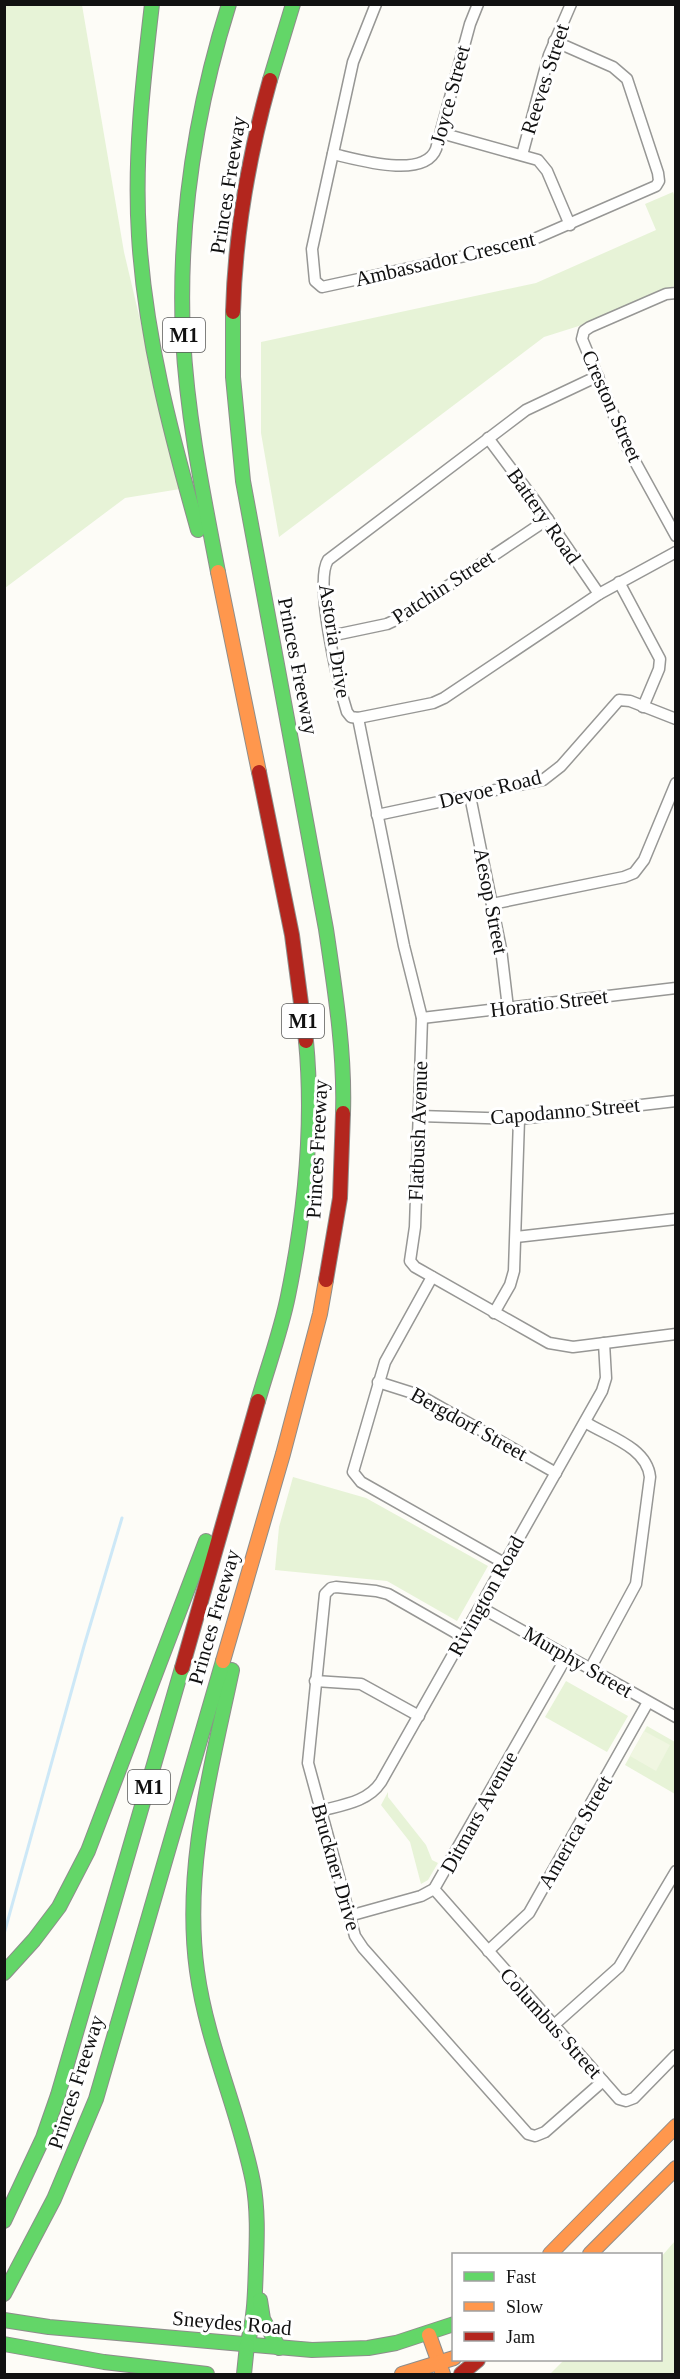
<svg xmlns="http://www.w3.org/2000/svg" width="680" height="2379" font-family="Georgia,serif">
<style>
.green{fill:#e7f3d7}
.pitch{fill:#f0f6e1}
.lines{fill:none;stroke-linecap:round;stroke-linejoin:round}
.stream{stroke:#cde8f7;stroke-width:3}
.street-casing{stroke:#979795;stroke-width:13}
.fast-casing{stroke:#8e8d8b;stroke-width:16}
.slow-casing{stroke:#8e8d8b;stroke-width:16}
.jam-casing{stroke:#8e8d8b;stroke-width:16}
.street{stroke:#fffffe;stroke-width:10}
.fast{stroke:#63d668;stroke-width:14}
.slow{stroke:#ff974d;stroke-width:14}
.jam{stroke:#b3261e;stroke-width:14}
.labels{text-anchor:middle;stroke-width:6;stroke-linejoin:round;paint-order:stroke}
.shield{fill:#fff;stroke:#585858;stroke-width:1.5}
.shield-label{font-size:20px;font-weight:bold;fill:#111}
.street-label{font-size:21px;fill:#111;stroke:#fff}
</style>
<rect width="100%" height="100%" fill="#fdfcf7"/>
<g class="green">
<path d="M5,5H82L124,252L180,489L125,498L5,588Z"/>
<path d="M673,192L676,200V284L674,286L582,325L544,337L279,537L261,433V342L536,283L656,230L645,204Z"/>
<path d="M293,1477L366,1498L488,1566L457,1621L387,1581L275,1570L279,1527Z"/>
<path d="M566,1681L628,1716L607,1752L545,1717Z"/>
<path d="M647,1726L675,1742V1794L625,1765Z"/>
<path d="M388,1792V1797L426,1845L432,1860L438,1863L428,1880L421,1884L410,1842L381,1805Z"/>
<path d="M675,2241V2374H550L564,2360H660L661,2257Z"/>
</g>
<path class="pitch" d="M644,1731L670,1745L656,1771L630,1756Z"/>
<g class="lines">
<path class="stream" d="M4,1934L84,1646L122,1518"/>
<defs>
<g id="street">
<path d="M376,4L353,62L312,249L315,281L322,287L525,243L656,186L659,181L658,173L627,79L613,67L554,41"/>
<path d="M441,133L538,160L547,171L570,225"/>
<path d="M333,154C356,159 424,180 436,149L470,24L478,4"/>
<path d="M522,155L549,55L571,4"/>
<path d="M676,293L666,294L590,327L584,331L582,339L627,447L676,536"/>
<path d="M598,376L526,410L328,560C314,582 338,684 347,712L351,717L358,718L433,703L444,698L599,594L676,552"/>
<path d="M488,438L536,502L599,594"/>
<path d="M619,582L660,659L659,669L643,707"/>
<path d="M330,636L387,624L400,618L548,519"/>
<path d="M358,718L404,946L422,1018L415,1227L410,1261L415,1267L549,1343L573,1347L676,1334"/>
<path d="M470,796L501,949L508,1008"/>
<path d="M377,815L543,780L561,766L619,700L630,701L676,719"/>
<path d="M492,904L624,877L634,873L644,860L676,783"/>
<path d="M422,1018L676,988"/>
<path d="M419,1116L519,1119L676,1101"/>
<path d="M516,1237L676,1219"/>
<path d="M432,1277L385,1362L353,1472L361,1482L504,1563"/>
<path d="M494,1313L510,1285L514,1271L519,1119"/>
<path d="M378,1382L419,1395L556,1473"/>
<path d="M585,1422C607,1436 647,1447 650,1477L636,1584L590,1669"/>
<path d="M480,1607L676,1717"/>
<path d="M463,1637L388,1594L376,1591L336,1587L331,1588L325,1594L308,1763L355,1936L363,1948L528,2134L535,2136L545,2132L603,2081"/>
<path d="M315,1681L361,1684L419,1716"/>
<path d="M320,1811C342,1805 368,1802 381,1782L602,1391L606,1378L604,1343"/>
<path d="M434,1889L619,2099L626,2101L634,2098L676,2055"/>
<path d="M349,1916L421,1896L434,1889L567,1656"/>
<path d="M488,1951L529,1913L648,1702"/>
<path d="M554,2025L619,1967L676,1871"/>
</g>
<g id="fast">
<path d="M152,4C143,81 134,158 139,236C145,336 171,434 198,530"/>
<path d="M270,80L293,4"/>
<path d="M233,312V377L243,481L326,929C335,990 345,1052 343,1113"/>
<path d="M218,572C203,494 187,416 183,337C178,223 195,112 229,4"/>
<path d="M258,1401C268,1366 281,1331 288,1296C305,1213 314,1125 306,1041"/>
<path d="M232,1670C211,1769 183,1870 197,1971C207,2044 239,2111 253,2182C258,2209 257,2237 256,2264C255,2292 255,2318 247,2345"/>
<path d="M4,1973L34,1940L59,1907L88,1851L206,1541"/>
<path d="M4,2221L43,2138L58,2095L182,1668"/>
<path d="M4,2294L54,2199L96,2099L223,1661"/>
<path d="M260,2300L263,2319L279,2348"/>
<path d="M4,2320L49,2327L312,2350L368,2348L396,2343L454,2324"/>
<path d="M4,2344L104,2362L207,2374"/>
<path d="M244,2374L247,2345"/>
</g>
<g id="slow">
<path d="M218,572L259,772"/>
<path d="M223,1661L283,1454L320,1314L326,1280"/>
<path d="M550,2254L676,2126"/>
<path d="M590,2254L676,2168"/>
<path d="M429,2335L443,2374"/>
<path d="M402,2374L454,2358"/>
</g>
<g id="jam">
<path d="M233,312C235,234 249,155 270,80"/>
<path d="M259,772L292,935L306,1041"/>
<path d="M326,1280L340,1198L343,1113"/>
<path d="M182,1668L258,1401"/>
<path d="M461,2374L478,2360"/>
</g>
</defs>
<use href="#street" class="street-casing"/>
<use href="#fast" class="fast-casing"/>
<use href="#slow" class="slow-casing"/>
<use href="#jam" class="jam-casing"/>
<use href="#street" class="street"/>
<use href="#fast" class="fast"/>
<use href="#slow" class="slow"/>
<use href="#jam" class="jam"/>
</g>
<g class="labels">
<g class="shield">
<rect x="163" y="318" width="42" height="34" rx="4.5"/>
<rect x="282" y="1004" width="42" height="34" rx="4.5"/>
<rect x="128" y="1770" width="42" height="34" rx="4.5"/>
</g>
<g class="shield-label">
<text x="184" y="342">M1</text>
<text x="303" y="1028">M1</text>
<text x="149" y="1794">M1</text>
</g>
<g class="street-label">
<text transform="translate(545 79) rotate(-72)" y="7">Reeves Street</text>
<text transform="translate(450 95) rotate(-75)" y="7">Joyce Street</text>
<text transform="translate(228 185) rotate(-81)" y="7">Princes Freeway</text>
<text transform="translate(445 259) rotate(-13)" y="7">Ambassador Crescent</text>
<text transform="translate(612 406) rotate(66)" y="7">Creston Street</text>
<text transform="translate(544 516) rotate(55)" y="7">Battery Road</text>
<text transform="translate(443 587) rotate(-33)" y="7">Patchin Street</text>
<text transform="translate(335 641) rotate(81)" y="7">Astoria Drive</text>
<text transform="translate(298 666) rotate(79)" y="7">Princes Freeway</text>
<text transform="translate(490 789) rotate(-14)" y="7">Devoe Road</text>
<text transform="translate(491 901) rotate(79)" y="7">Aesop Street</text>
<text transform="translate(549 1003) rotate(-7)" y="7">Horatio Street</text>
<text transform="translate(565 1111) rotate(-5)" y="7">Capodanno Street</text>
<text transform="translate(418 1131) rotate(-88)" y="7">Flatbush Avenue</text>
<text transform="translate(317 1149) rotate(-87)" y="7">Princes Freeway</text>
<text transform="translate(469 1424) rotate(29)" y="7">Bergdorf Street</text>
<text transform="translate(486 1596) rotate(-61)" y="7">Rivington Road</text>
<text transform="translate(214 1617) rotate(-74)" y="7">Princes Freeway</text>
<text transform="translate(578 1662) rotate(30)" y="7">Murphy Street</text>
<text transform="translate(479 1812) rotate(-61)" y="7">Ditmars Avenue</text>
<text transform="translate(575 1832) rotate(-60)" y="7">America Street</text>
<text transform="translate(336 1867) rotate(74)" y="7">Bruckner Drive</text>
<text transform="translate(551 2023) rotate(48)" y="7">Columbus Street</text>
<text transform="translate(76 2082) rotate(-72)" y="7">Princes Freeway</text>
<text transform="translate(232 2323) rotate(5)" y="7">Sneydes Road</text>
</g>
</g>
<rect width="680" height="2379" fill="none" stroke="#111111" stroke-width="12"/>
<rect x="452" y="2253" width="210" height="108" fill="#ffffff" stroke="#a0a0a0" stroke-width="1.5"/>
<rect x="464" y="2272" width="30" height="9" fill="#63d668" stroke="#a0a0a0" stroke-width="1.5"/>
<text x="506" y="2283" font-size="18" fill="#111111">Fast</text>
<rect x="464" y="2302" width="30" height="9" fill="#ff974d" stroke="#a0a0a0" stroke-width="1.5"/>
<text x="506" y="2313" font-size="18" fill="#111111">Slow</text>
<rect x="464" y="2332" width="30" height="9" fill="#b3261e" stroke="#a0a0a0" stroke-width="1.5"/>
<text x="506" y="2343" font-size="18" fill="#111111">Jam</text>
</svg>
